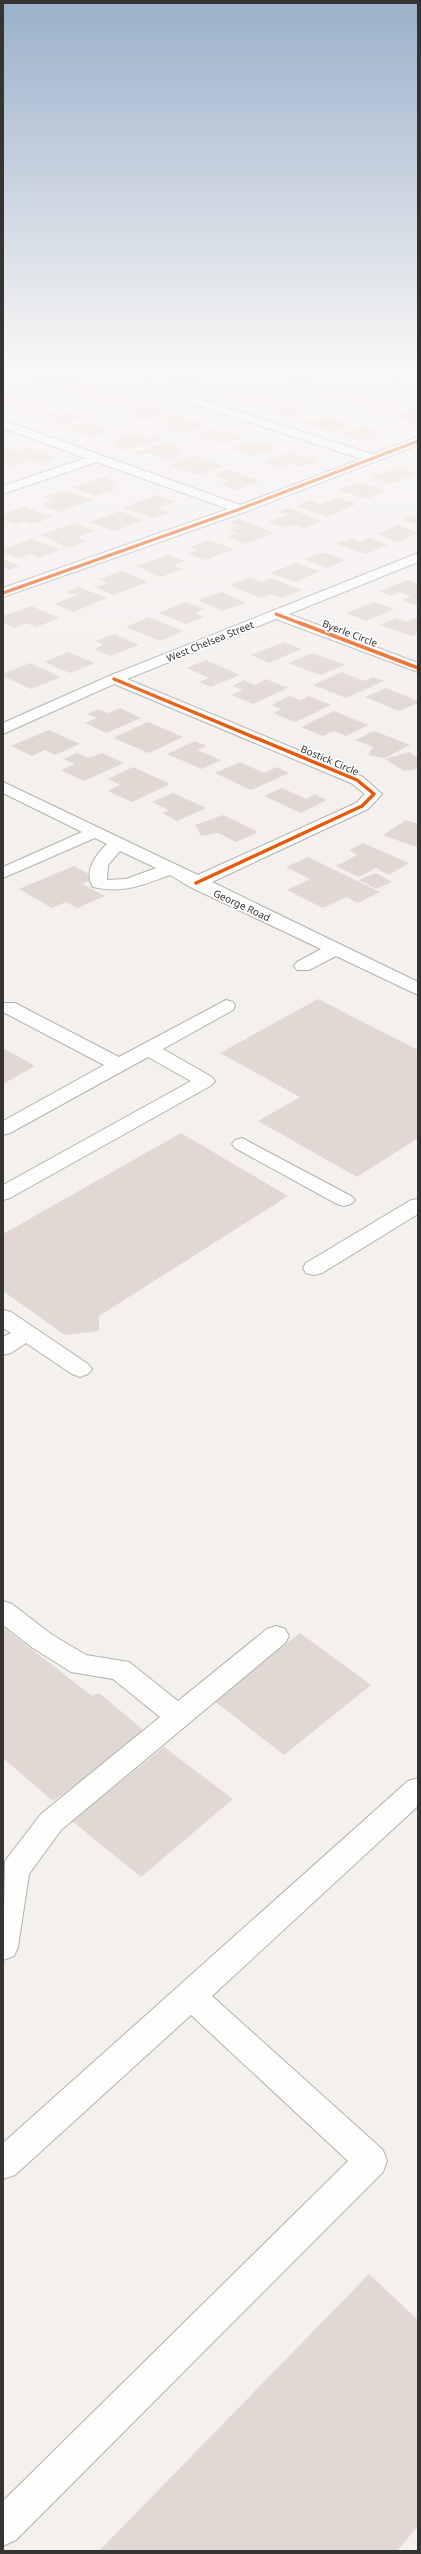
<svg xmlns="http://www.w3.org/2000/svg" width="421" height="2554" font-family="'Noto Sans',sans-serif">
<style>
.building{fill:#e1d8d4}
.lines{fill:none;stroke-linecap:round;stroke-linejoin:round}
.minor-casing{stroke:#b3b1af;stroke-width:2}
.minor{fill:#fdfdfc;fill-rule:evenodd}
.cycleway-far1-casing{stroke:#fff;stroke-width:4.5}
.cycleway-casing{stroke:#fff;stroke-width:5.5}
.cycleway-far1{stroke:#e8590c;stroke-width:3}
.cycleway{stroke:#e8590c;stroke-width:3.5}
.labels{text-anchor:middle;stroke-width:3.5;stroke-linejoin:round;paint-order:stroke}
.far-street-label{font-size:10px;fill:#363432;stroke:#fff}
</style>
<rect width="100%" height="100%" fill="#f3f0ee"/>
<g class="building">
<path d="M248,370H285L291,372L276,377L267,375L260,377L243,372Z"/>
<path d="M394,370H418V379L391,371Z"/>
<path d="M50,371L66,376L63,377L70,380L58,384L51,381L45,383L29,377Z"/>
<path d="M178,371L203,381L187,385L162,376Z"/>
<path d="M298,376L315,381L308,383L317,386L301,391L284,386L291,383L283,381Z"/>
<path d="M76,380L106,390L89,396L59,385Z"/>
<path d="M231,384L245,389L223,397L202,390L217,385L224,387Z"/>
<path d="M337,385L367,394L348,401L318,392Z"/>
<path d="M3,389L20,395L3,400Z"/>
<path d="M114,393L137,401L120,406L96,398Z"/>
<path d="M243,394L250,396L257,394L279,401L258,408L228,398Z"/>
<path d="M31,396L55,405L25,414L3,406Z"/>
<path d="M377,398L395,403L387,406L397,409L381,415L354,407Z"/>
<path d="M284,403L303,409L298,411L307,414L292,419L264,410Z"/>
<path d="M148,404L174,413L146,422L128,416L138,413L130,410Z"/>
<path d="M412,408L418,410V424L390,415Z"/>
<path d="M61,409L70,412L79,409L96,414L58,426L49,423L59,420L42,414Z"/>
<path d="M176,416L206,425L182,434L162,428L170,425L160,422Z"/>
<path d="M328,417L351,425L331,432L300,421L310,418L318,421Z"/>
<path d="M88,421L96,424L92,425L109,431L90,437L64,428Z"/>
<path d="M364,426L381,431L373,434L382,436L367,442L341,434Z"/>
<path d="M216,429L241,438L223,443L198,435Z"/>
<path d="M131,433L147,439L156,436L164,438L127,451L111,445L120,442L113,440Z"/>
<path d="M257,440L277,448L251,456L232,448Z"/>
<path d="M166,442L183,448L175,451L184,454L167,459L150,453L142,456L133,453Z"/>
<path d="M10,448L19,451L27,448L55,458L39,464L29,460L12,466L3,463V450Z"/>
<path d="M290,452L318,461L301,467L291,464L283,468L264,462Z"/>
<path d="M196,456L225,467L198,475L170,465Z"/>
<path d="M400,467L418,474L389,484L370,477Z"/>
<path d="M228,469L260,481L236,490L220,484L228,481L212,475Z"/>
<path d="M103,477L118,483L108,486L115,489L95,496L72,487Z"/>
<path d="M358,482L386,491L366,499L337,490Z"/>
<path d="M65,490L93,500L59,512L41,505L52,501L43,497Z"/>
<path d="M156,495L176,502L159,508L170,512L153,518L123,508Z"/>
<path d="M337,498L357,504L327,517L296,506L311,500L321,504Z"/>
<path d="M24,507L53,517L34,524L24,521L15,524L3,520V514Z"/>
<path d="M288,508L323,521L303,528L295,525L285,528L268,522L287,515L279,512Z"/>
<path d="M120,511L145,520L114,531L89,522Z"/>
<path d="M412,516L418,518V525L402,520Z"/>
<path d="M239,519L275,533L245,544L227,537L237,533L228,530L238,526L229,523Z"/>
<path d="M75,523L95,531L77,537L87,541L69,548L40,535Z"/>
<path d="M399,525L418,533L398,542L377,534Z"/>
<path d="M351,538L361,541L369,538L389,545L366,554L336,544Z"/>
<path d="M31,539L60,550L39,558L30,554L19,558L3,552V549Z"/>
<path d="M209,540L234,549L205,560L188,554L197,550L189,547Z"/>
<path d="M323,552L346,560L327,568L304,559Z"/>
<path d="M168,555L185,561L174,565L182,569L161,577L136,566Z"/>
<path d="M3,559L20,566L9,570L3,567Z"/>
<path d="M296,563L320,571L295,582L270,573Z"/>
<path d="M122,571L148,582L113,595L96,587L107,583L99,579Z"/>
<path d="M251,577L261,582L271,578L302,590L282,598L271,594L261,598L230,585Z"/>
<path d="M408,580L418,584V603L413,605L402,600L411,597L400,592L390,596L379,591Z"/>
<path d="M79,587L107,598L73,612L54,604L77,595L67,592Z"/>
<path d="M222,592L246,603L222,611L198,600Z"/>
<path d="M186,602L205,609L195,613L204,617L186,624L159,613Z"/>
<path d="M374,602L394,609L366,621L346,613Z"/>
<path d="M31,606L60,618L36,627L26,623L14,628L3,623V616Z"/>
<path d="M149,617L183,631L160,641L126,627Z"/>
<path d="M396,618L406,622L415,618L418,619V633L412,636L380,625Z"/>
<path d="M115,634L139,645L110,656L94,649L103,645L95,641Z"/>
<path d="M284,642L301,649L269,663L251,655Z"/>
<path d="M68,652L95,663L70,673L44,662Z"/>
<path d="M313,653L345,665L320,675L288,663Z"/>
<path d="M206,660L240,675L211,687L199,682L209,678L187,668Z"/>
<path d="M30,663L61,677L31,689L3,676V674Z"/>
<path d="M342,672L363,681L373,677L384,681L346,698L313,685Z"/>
<path d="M266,679L288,688L253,704L231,695L243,690L232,686L244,680L255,685Z"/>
<path d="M386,688L418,701V703L399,711L365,697Z"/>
<path d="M289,696L300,700L309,696L331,705L295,722L273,713L282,709L271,705Z"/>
<path d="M120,708L141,718L106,733L85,723L97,718L87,714L98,709L108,713Z"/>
<path d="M334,711L368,725L346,736L334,731L323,736L301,727Z"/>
<path d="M148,722L183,737L149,753L113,738Z"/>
<path d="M49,730L80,744L55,755L45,750L32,756L11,746Z"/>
<path d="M374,731L410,745L385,758L368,755L373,747L355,740Z"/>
<path d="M195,741L207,746L197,750L221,760L202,769L167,754Z"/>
<path d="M409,752L418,758V769L404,771L385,759Z"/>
<path d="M77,753L88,758L102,753L124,763L84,781L61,770L75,764L64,759Z"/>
<path d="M240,762L264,773L277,767L289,773L251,790L215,773Z"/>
<path d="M133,767L170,784L132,802L108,791L120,785L108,779Z"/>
<path d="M282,788L306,799L315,794L327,800L301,813L264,796Z"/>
<path d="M173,793L206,808L177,821L162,813L169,810L152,802Z"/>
<path d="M223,815L258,832L236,842L218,833L201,836L195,825Z"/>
<path d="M406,820L418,824V845L416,847L383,835Z"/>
<path d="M363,843L409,863L389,875L376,868L359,877L336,866L357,855L349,850Z"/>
<path d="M308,857L380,892L358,903L346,897L323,908L287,890L310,879L286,867Z"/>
<path d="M74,866L96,878L82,884L105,896L77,908L66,902L52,908L19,889Z"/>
<path d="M376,873L392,882L376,889L359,880Z"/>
<path d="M318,999L418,1050V1138L357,1177L258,1121L300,1097L220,1053Z"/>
<path d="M3,1048L35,1066L3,1084Z"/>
<path d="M181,1133L288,1196L99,1316V1331L65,1335L3,1291V1234Z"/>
<path d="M3,1627L92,1696L99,1693L147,1733L53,1801L3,1758Z"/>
<path d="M300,1633L371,1685L284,1755L213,1700Z"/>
<path d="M164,1747L233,1799L141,1877L72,1821Z"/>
<path d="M369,2274L418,2320V2526L397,2551H99Z"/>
</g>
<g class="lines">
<defs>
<g id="minor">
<path d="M92,370H109L372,454L418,437V445L245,512L3,597V588L228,509L97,462L3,494V486L85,458L3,428V420L240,505L361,459Z"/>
<path d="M336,370H354L418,389V396Z"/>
<path d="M418,553V562L289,614L418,663V672L276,619L127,679L363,777L382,794L368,809L212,882L418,982V995L336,956L309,970H297L294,966L297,962L321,949L190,887L170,875C143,885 122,894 93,887C83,872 96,854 107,844L95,838L3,878V867L82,832L3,793V782L198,875L356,803L365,794L351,783L114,684L3,734V723L109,676ZM120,851L156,868L126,879L107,880L108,865Z"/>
<path d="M226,1000L233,1002L235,1006L233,1010L163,1049L212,1077L215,1081L212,1085L10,1198L3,1200V1185L191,1081L148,1057L10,1133L3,1135V1121L104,1065L3,1012V1003H15L119,1057Z"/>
<path d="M242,1138L351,1196L355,1200L351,1204L344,1206L337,1204L235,1148L232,1144L235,1140Z"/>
<path d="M418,1199V1214L322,1273L314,1275L306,1273L303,1268L306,1263L411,1200Z"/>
<path d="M3,1310L11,1312L88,1364L92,1369L88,1374L80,1377L72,1374L26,1343L11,1353L3,1355V1337L11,1333L3,1328Z"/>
<path d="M3,1601L12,1604L51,1634L86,1655L129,1662L178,1701L267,1629L276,1626L285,1629L289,1636L285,1643L61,1830L29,1874L18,1947L14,1956L3,1960L5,1861L41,1814L160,1717L113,1679L71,1672L33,1648L3,1625Z"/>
<path d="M418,1778V1806L212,1996L383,2150L387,2161L383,2172L16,2540L3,2546V2501L348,2161L191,2015L15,2175L3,2179V2143L408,1781Z"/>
</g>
</defs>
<use href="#minor" class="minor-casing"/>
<use href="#minor" class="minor"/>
<defs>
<g id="cycleway-far1">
<path d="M3,593L240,509L418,441"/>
<path d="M276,614L302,624"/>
</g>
<g id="cycleway">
<path d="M300,623L418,668"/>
<path d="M114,679L357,780L374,794L362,806L196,883"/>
</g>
</defs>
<use href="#cycleway-far1" class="cycleway-far1-casing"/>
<use href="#cycleway" class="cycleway-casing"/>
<use href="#cycleway-far1" class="cycleway-far1"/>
<use href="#cycleway" class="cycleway"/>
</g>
<linearGradient id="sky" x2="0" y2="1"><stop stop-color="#9ab0c9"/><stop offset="0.51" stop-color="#faf8f7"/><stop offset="1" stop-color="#faf8f7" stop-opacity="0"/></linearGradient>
<rect width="421" height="728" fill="url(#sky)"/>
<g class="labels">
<g class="far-street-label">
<text transform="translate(350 633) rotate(21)" y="4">Byerle Circle</text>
<text transform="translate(210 641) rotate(-22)" y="4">West Chelsea Street</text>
<text transform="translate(330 760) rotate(23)" y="4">Bostick Circle</text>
<text transform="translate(242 905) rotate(25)" y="4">George Road</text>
</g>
</g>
<rect width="421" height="2554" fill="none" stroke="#363432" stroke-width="8"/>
</svg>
